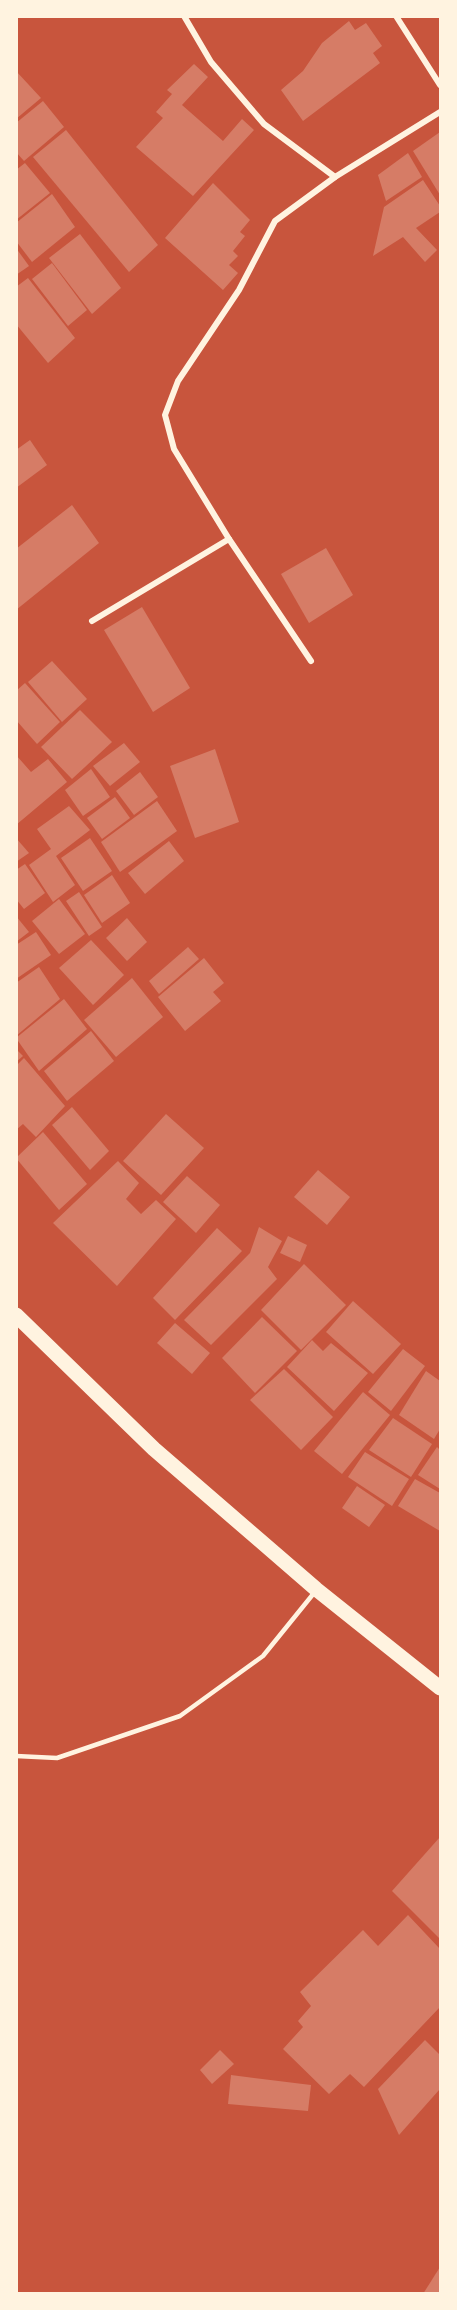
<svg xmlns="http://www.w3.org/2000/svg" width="457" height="2310" font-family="'Source Serif 4',serif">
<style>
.building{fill:#d67c66}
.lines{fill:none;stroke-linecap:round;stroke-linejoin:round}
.service{stroke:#fff3e0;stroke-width:4.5}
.minor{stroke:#fff3e0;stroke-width:6}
.primary{stroke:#fff3e0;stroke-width:15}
</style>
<rect width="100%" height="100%" fill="#c8553d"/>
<g class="building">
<path d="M349,21L355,30L366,23L382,46L373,53L380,63L303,121L281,90L303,71L322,43Z"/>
<path d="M194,64L208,77L182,105L223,141L242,119L254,130L193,196L136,147L163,118L156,112L172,94L167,90Z"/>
<path d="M16,71L41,98L16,119Z"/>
<path d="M43,101L64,127L24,161L16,152V123Z"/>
<path d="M66,130L158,245L129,272L33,157Z"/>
<path d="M440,132V195L413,151Z"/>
<path d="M408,153L422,177L386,201L378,175Z"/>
<path d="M25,163L50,193L16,220V170Z"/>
<path d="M423,180L440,206V212L416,228L437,250L425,262L403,237L373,256L384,207Z"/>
<path d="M213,183L250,220L240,232L245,236L233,251L238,256L229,265L238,273L223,290L165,238Z"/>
<path d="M52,194L75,227L32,262L16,241V223Z"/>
<path d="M80,234L121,288L92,314L49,258Z"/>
<path d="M16,248L29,266L16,275Z"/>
<path d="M52,263L87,310L68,326L32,279Z"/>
<path d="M28,278L75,338L48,363L16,324V287Z"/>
<path d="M30,440L47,465L16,488V450Z"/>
<path d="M72,505L99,543L16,610V549Z"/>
<path d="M326,548L353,595L309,623L281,574Z"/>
<path d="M142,607L190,688L153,712L104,630Z"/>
<path d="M52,661L87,699L62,722L28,682Z"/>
<path d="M25,683L60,722L37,744L16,720V691Z"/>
<path d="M80,710L112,742L72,779L41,747Z"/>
<path d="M124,743L140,762L110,786L93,766Z"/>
<path d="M215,749L239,822L195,838L170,766Z"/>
<path d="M16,755L31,772L48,759L67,782L16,825Z"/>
<path d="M91,769L110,797L83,816L65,790Z"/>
<path d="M140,772L158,797L134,815L116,791Z"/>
<path d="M115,797L130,818L102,839L87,818Z"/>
<path d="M157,801L177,831L120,872L101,842Z"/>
<path d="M69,806L90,830L56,856L75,885L53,902L29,865L51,849L37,829Z"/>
<path d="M16,838L29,853L16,862Z"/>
<path d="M90,838L112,871L83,891L61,858Z"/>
<path d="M169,841L184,861L145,894L128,873Z"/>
<path d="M25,864L45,893L24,909L16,899V870Z"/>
<path d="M112,875L130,903L102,923L84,895Z"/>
<path d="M79,892L102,927L89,936L66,901Z"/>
<path d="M59,899L85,934L59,954L32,921Z"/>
<path d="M16,916L29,932L16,942Z"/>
<path d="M127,918L147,942L127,961L106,938Z"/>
<path d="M36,932L51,955L16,979V945Z"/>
<path d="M91,940L124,975L93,1005L59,968Z"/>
<path d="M188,947L199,959L159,994L149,981Z"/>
<path d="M204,958L224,983L213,992L221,1001L185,1031L158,997Z"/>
<path d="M39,967L60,999L16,1036V983Z"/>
<path d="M132,978L163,1017L116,1057L84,1020Z"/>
<path d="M64,999L87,1029L39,1071L16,1038Z"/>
<path d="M91,1031L114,1061L67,1101L44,1071Z"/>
<path d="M16,1049L23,1056L16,1062Z"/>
<path d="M24,1058L65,1106L36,1137L23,1124L16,1130V1066Z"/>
<path d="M72,1107L109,1151L90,1170L52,1125Z"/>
<path d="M166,1114L204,1148L161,1195L123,1161Z"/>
<path d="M43,1132L87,1184L59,1210L16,1158Z"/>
<path d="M118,1161L139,1183L126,1199L141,1214L156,1200L176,1219L117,1286L53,1223Z"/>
<path d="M318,1170L350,1197L327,1225L294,1197Z"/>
<path d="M187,1176L220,1205L196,1233L163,1202Z"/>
<path d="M259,1227L282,1241L268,1267L277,1279L211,1345L184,1320L250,1253Z"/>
<path d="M217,1228L242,1251L175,1320L153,1298Z"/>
<path d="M288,1236L307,1245L300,1262L280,1253Z"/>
<path d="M304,1264L346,1305L301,1350L261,1310Z"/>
<path d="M353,1301L401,1344L373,1374L326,1332Z"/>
<path d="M262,1317L297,1351L255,1393L222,1358Z"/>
<path d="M175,1323L210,1353L192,1374L157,1343Z"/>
<path d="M312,1340L323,1351L331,1343L368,1373L334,1411L287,1367Z"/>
<path d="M403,1349L425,1366L391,1411L368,1392Z"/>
<path d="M284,1369L333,1417L301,1450L250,1400Z"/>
<path d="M426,1371L440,1381V1429L434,1439L399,1415Z"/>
<path d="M363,1392L390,1415L342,1474L314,1451Z"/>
<path d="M393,1418L432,1444L411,1477L369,1450Z"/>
<path d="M437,1447L440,1450V1489L418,1475Z"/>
<path d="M365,1452L409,1479L392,1506L348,1477Z"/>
<path d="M415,1479L440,1493V1531L398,1506Z"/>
<path d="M357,1486L385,1505L369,1527L342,1508Z"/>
<path d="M440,1837V1939L392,1891Z"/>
<path d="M408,1915L440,1949V2007L364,2087L350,2074L329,2094L283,2049L303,2027L298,2021L311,2006L300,1992L363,1930L378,1946Z"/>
<path d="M425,2040L440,2055V2089L399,2135L378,2089Z"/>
<path d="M220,2050L234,2064L212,2084L200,2070Z"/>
<path d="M231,2075L311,2085L308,2111L228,2104Z"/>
<path d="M440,2267V2294H423Z"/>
</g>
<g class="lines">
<path class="service" d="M16,1756L57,1758L180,1716L263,1656L314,1593"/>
<g class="minor">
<path d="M184,16L211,62L264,124L335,177"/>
<path d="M396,16L440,85"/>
<path d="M92,621L229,539"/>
<path d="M311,661L229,539L174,449L165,415L178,381L239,290L275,221L335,177L440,112"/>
</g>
<path class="primary" d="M16,1315L154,1449L316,1589L440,1688"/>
</g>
<rect width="457" height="2310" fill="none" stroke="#fff3e0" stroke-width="36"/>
</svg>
